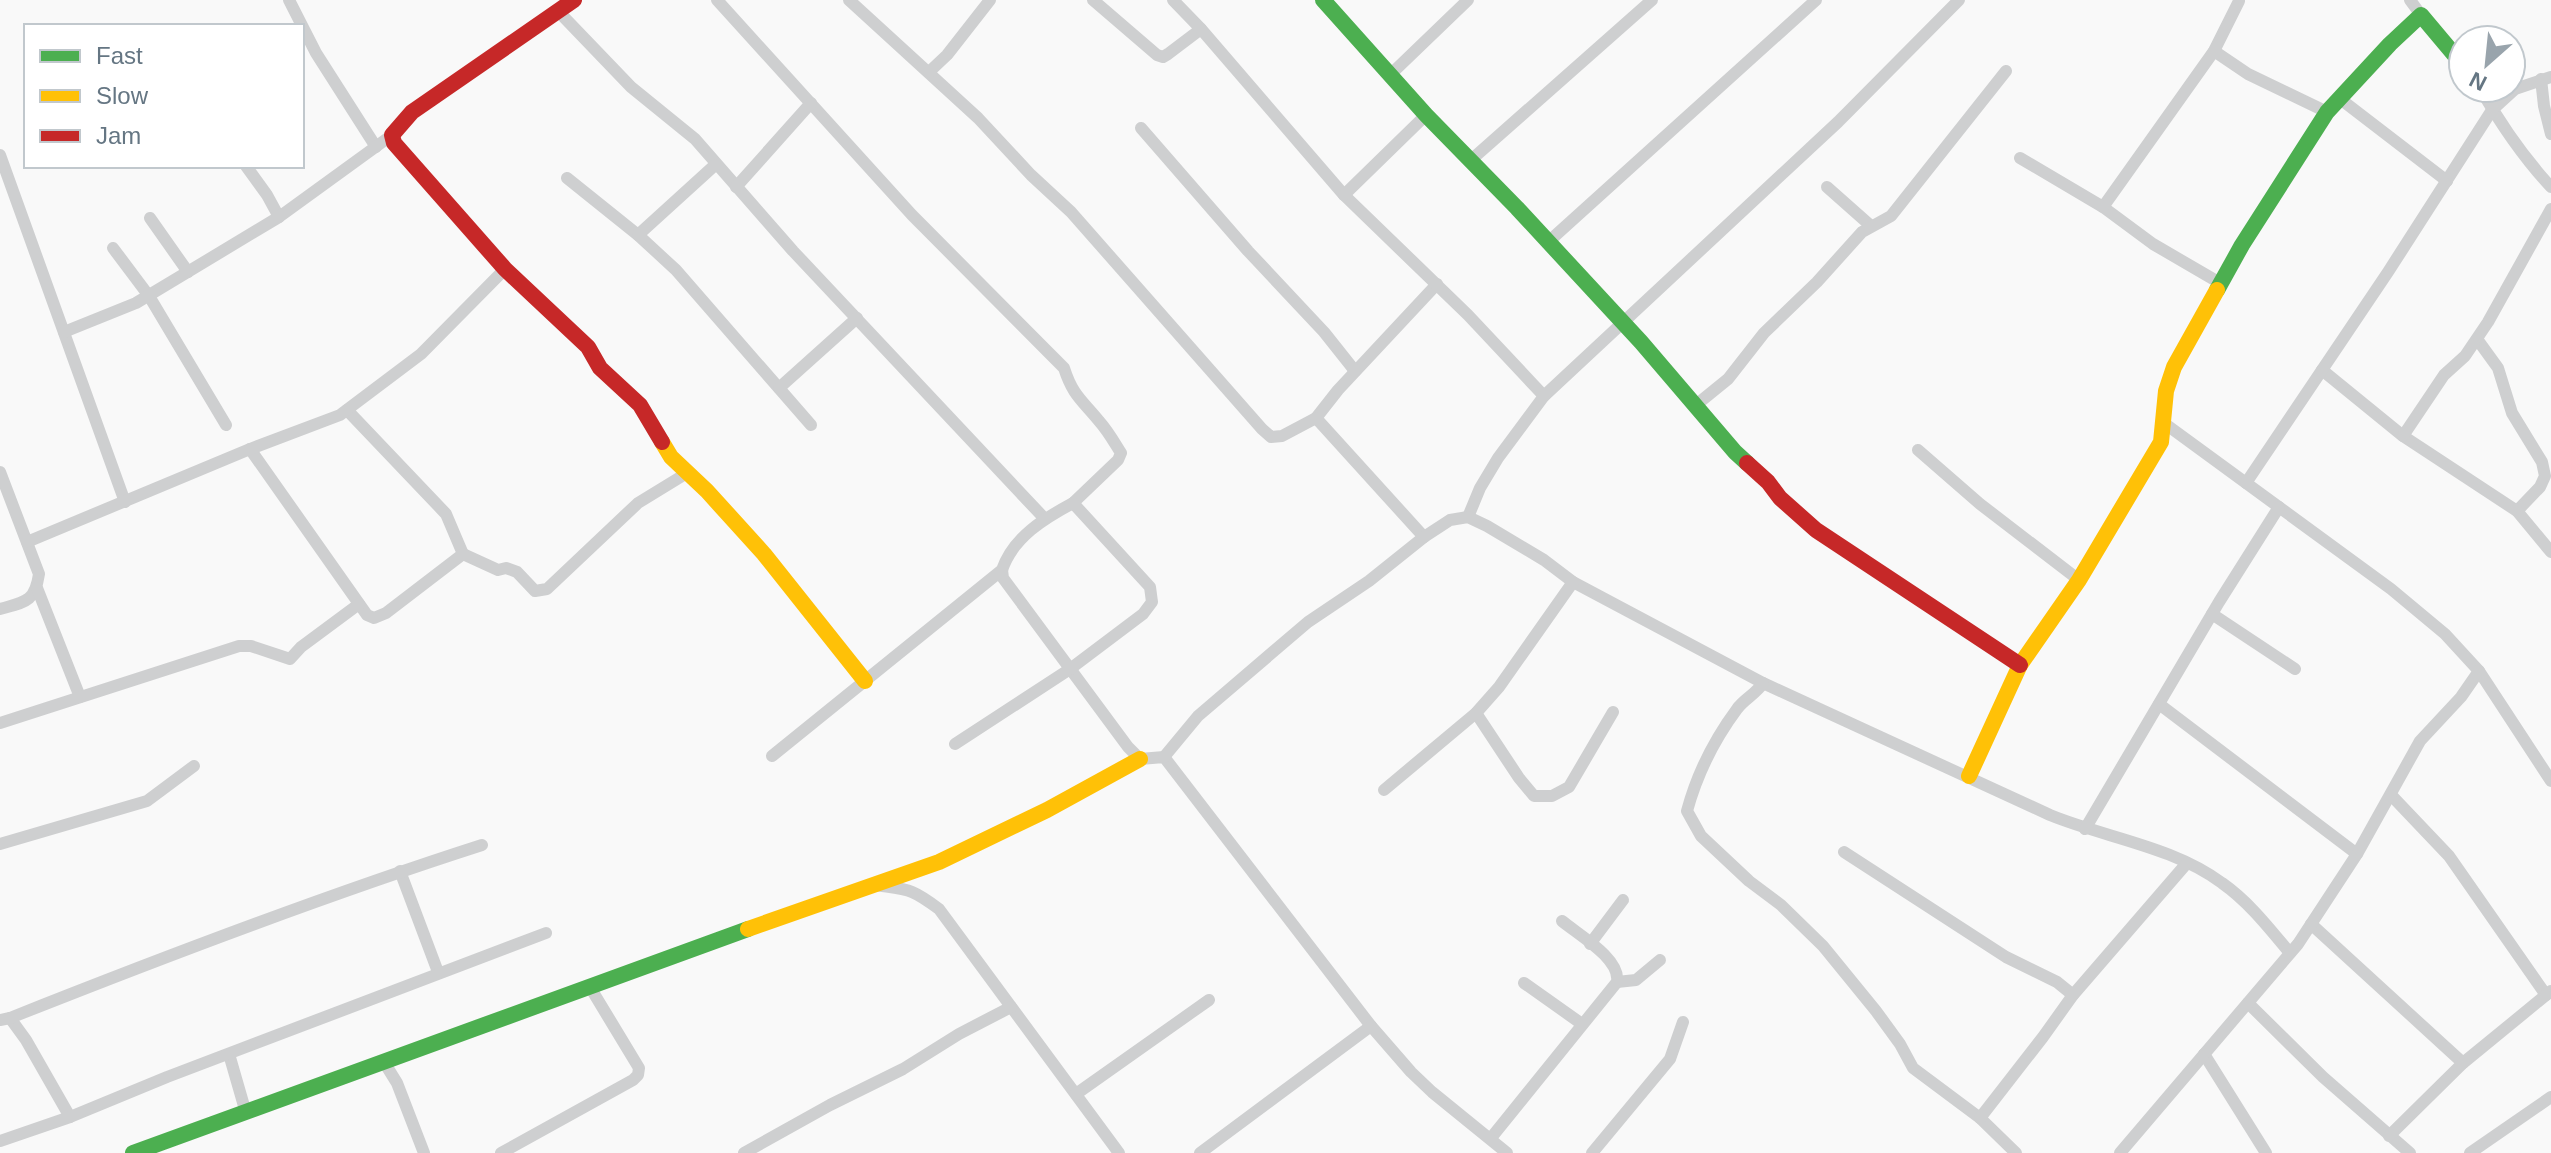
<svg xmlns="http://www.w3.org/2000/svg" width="2551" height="1153" font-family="Arial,sans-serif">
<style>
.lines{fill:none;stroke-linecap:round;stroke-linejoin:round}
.street{stroke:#cecfd0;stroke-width:12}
.fast{stroke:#4caf50;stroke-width:16}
.slow{stroke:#ffc107;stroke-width:16}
.jam{stroke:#c62828;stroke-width:16}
</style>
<rect width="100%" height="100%" fill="#f9f9f9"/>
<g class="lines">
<g class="street">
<path d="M289,0L316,53L376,147"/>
<path d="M717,0L912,215L1064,368C1073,396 1082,400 1099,421C1108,431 1114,442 1121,453L1118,460L1073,503"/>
<path d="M849,0L978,118L1031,175L1071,212L1262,429L1271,437L1282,436L1316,418L1338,390L1437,284"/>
<path d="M1093,0L1157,55L1163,57L1168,54L1201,29"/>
<path d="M1173,0L1201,29L1344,195L1468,315L1544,396"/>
<path d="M2410,0L2421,15"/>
<path d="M558,11L631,87L695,139L793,251L1045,519"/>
<path d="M2214,51L2248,74L2327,112"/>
<path d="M929,72L947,55L990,0"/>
<path d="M1390,75L1468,0"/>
<path d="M2541,79L2544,106L2551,134"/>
<path d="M2480,88C2500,123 2523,157 2551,187"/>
<path d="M2339,98L2447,181"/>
<path d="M1141,128L1248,251L1324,332L1355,371"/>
<path d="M0,155L125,502"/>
<path d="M2020,158L2103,207L2153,244L2220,283"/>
<path d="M1471,160L1652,0"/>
<path d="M246,166L267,195L279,217"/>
<path d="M567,178L638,235L676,270L811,425"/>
<path d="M736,187L811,103"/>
<path d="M1827,187L1871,226"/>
<path d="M1344,195L1426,115"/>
<path d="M2103,207L2214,51L2239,1"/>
<path d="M150,218L188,272"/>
<path d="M638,235L715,165"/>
<path d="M1547,243L1816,0"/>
<path d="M113,248L149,296L226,425"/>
<path d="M64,332L136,303L279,217L392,135"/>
<path d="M2477,339L2498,368L2512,413L2542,462L2545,476L2540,487L2517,511"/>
<path d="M2322,370L2403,436L2517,511L2551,552"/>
<path d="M779,388L857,318"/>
<path d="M1696,405L1728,379L1764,333L1817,282L1862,232L1891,216L2006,71"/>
<path d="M347,410L446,514L463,554"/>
<path d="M1316,418L1424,537"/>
<path d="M2164,423L2391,589L2445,634L2479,671L2551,781"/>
<path d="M2403,436L2444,375L2465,356L2488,322L2551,209"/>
<path d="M250,449L367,615L374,618L386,613L463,554L498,570L506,568L517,572L535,591L547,589L638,503L687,473"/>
<path d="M1918,450L1980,504L2079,580"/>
<path d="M0,472L39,574C35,602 25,602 0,609"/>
<path d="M2246,483L2388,272L2492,110L2515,89L2551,77"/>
<path d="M1468,517L1480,488L1498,458L1544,396L1838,122L1959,0"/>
<path d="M27,542L250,449L340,415L421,354L505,269"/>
<path d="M1002,570L1003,578L1128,747L1140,759L1164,757L1371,1026"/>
<path d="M1573,582L1763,683L2050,815C2106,838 2172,846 2222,883C2249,902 2269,928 2290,953"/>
<path d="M37,588L80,697"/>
<path d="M2212,614L2295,669"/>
<path d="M1763,683C1756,694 1744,699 1737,709C1714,740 1697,774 1687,811L1701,836L1749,881L1781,905L1823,946L1876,1011L1900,1044L1913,1068L1980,1118L2016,1153"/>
<path d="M2159,704L2357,854"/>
<path d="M1476,713L1519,778L1534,796H1552L1569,787L1613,712"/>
<path d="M0,723L239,646H251L290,659L301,647L359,604"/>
<path d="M772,756L1002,570C1013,537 1045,518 1073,503L1150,587L1152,602L1143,614L1070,669L955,744"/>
<path d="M1164,757L1198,716L1308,622L1369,581L1424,537L1450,520L1468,517L1487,526L1544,560L1573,582L1499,687L1476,713L1384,790"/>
<path d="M2391,795L2449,856L2546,995"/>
<path d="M2085,829L2219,602L2279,507"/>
<path d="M0,844L147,801L194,766"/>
<path d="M1844,852L2006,957L2057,982L2073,995"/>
<path d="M400,871L438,972"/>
<path d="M876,885C909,890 911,888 939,909L1119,1153"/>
<path d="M2311,924L2463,1063"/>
<path d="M1590,944L1623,900"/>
<path d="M1617,982L1636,980L1660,960"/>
<path d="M1524,983L1582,1024"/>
<path d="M2248,1003L2323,1077L2410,1153"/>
<path d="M10,1018L26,1040L70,1117"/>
<path d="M0,1020L10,1018C166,956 323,896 482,845"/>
<path d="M229,1054L246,1113"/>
<path d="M2204,1054L2266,1153"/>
<path d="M384,1062L397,1083L424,1153"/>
<path d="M1076,1094L1209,1000"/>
<path d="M1980,1118L2043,1037L2073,995L2187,863"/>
<path d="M2389,1136L2463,1063L2551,991"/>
<path d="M1491,1138L1617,982C1621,959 1579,935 1562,921"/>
<path d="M0,1141L70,1117L167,1077L546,933"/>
<path d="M501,1153L633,1080L638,1075L639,1068L590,987"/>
<path d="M744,1153L830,1105L903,1069L959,1034L1011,1007"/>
<path d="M1200,1153L1371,1026L1411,1072L1432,1092L1507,1153"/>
<path d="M1592,1153L1670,1059L1683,1022"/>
<path d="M2120,1153L2298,944L2357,854L2420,741L2461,697L2479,671"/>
<path d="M2470,1153L2551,1097"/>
</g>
<g class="fast">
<path d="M1323,0L1426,115L1517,208L1641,342L1735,452L1747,463"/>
<path d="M2217,290L2242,245L2327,112L2390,44L2421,15L2463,65"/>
<path d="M133,1153L748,929"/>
</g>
<g class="slow">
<path d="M662,442L671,457L707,491L764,554L865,681"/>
<path d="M1969,776L2020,665L2079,580L2161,442L2166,391L2174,367L2217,290"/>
<path d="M748,929L939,862L1047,810L1140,759"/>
</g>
<g class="jam">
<path d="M574,0L412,112L392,135L394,143L505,269L588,347L600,368L640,405L662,442"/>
<path d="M1747,463L1768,482L1780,498L1816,530L2020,665"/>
</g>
</g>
<rect x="24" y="24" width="280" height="144" fill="#ffffff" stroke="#c1c8cd" stroke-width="2"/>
<rect x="40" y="50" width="40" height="12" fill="#4caf50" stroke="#c1c8cd" stroke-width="2"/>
<text x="96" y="64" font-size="24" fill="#657683">Fast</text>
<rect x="40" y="90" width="40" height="12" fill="#ffc107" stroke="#c1c8cd" stroke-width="2"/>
<text x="96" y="104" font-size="24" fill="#657683">Slow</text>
<rect x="40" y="130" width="40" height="12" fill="#c62828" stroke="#c1c8cd" stroke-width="2"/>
<text x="96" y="144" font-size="24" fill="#657683">Jam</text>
<g transform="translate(2487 64) rotate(207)"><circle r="38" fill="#ffffff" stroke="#c1c8cd" stroke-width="2"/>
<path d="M0-6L14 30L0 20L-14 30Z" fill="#99a4ac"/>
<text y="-12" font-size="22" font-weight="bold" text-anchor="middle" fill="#657683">N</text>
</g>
</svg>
